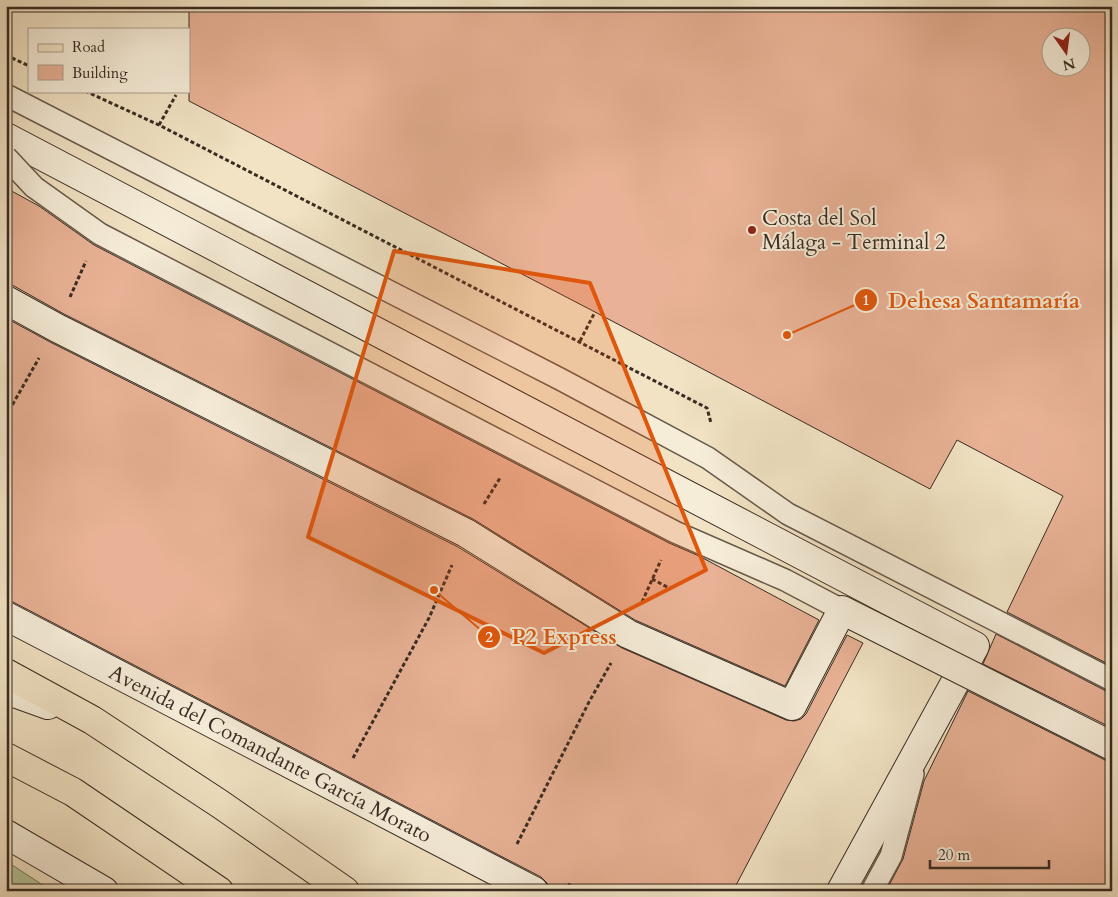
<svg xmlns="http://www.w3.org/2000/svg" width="1118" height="897" font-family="Cardo,serif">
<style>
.green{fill:#b4c599;stroke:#76785e}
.building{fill:#e9b296;stroke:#392b22;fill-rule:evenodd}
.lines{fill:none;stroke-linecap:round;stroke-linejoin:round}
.lane-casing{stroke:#67594a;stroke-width:24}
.secondary-casing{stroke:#392b22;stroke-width:30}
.primary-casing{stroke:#392b22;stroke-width:30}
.path{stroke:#392b22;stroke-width:3;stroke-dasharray:4 2.5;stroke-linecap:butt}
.lane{stroke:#f6edd9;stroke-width:21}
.secondary{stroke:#f6edd9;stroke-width:28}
.primary{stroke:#f1e3c4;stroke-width:28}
.lane-bridge-casing{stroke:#67594a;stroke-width:24;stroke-linecap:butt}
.secondary-bridge-casing{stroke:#392b22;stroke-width:30;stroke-linecap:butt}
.lane-bridge{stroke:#f6edd9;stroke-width:21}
.secondary-bridge{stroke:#f6edd9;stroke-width:28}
.marked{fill:#df570d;fill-opacity:0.2;stroke:#df570d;stroke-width:4;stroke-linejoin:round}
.poi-dot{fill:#8f2418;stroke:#f6edd9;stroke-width:2}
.labels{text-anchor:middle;stroke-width:4;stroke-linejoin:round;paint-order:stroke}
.poi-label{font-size:21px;fill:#392b22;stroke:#f6edd9;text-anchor:start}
.street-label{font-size:21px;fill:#392b22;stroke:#f6edd9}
.leader{fill:none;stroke:#df570d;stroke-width:2}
.callout-dot{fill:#df570d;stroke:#f6edd9;stroke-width:2}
.mark-label{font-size:15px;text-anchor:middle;font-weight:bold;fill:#fff}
.callout-label{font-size:22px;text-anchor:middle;font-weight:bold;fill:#df570d;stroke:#f6edd9;stroke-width:4;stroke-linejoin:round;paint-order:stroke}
</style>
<rect width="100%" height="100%" fill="#f1e3c4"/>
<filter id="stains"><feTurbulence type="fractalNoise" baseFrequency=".004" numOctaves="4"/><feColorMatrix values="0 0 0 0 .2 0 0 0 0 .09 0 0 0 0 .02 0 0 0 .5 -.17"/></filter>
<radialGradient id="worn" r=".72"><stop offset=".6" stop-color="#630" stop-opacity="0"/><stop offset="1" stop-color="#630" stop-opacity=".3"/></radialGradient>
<path class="green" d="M6,861L52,891H6Z"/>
<g class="building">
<path d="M189,6H1112V666L1007,612L1063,496L957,440L930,489L595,312L189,101ZM1050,38H1080V68H1050Z"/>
<path d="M6,188L39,206L94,245L669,543L699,556L819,620L785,686L635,620L473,519L64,314L14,286L6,284Z"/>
<path d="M6,318L50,342L458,547L622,648L786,720L794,721L801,719L806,714L847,635L863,643L733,891H550L547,883L541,877L13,602L6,601Z"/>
<path d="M996,634L1106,691L1112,692V728L983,664Z"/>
<path d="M968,691L1105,760L1112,761V891H886L903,859L924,781Z"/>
</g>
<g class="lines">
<defs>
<g id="lane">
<path d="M6,95L560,379L708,458L788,514L1112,680"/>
<path d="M872,891L891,856L913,774"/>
</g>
<g id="secondary">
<path d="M6,137L975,646L841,891"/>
<path id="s1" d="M6,616L534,891"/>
<path d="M6,690L48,705"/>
<path d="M6,834L104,891"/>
</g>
<g id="primary">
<path d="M6,673L92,720L220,804L345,891"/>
<path d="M6,757L73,792L219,891"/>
</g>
</defs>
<use href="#lane" class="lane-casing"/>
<use href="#secondary" class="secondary-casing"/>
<use href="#primary" class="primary-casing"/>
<g class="path">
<path d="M6,55L29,66"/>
<path d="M85,91L159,125L707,408L711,423"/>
<path d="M159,125L176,95"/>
<path d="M70,297L86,261"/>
<path d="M580,341L595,312"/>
<path d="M6,416L39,358"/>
<path d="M484,504L500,478"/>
<path d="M652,579L671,589"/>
<path d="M642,602L661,560"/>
<path d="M353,758L429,618L452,565"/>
<path d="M517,844L589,702L611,663"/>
<path d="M568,884L580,891"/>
</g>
<use href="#lane" class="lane"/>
<use href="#secondary" class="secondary"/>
<use href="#primary" class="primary"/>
<defs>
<path id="lane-bridge" d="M6,157L34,187L100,234L675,532L785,580L842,610"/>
<path id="secondary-bridge" d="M6,300L57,328L466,533L628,634L792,706L842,610L1112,746"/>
</defs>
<use href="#lane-bridge" class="lane-bridge-casing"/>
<use href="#secondary-bridge" class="secondary-bridge-casing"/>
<use href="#lane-bridge" class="lane-bridge"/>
<use href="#secondary-bridge" class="secondary-bridge"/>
</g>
<path class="marked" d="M394,251L590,283L706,570L544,653L308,537Z"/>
<circle class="poi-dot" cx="752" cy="230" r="5"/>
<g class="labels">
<g class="poi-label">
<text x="762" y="225">Costa del Sol<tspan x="762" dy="24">Málaga - Terminal 2</tspan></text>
</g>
<g class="street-label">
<text dy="7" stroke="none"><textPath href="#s1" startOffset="298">Avenida del Comandante García Morato</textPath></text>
</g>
</g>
<path class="leader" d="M787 335L866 300M434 590L489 637"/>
<g class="callout-dot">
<circle cx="787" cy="335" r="5"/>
<circle cx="434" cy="590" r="5"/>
<circle cx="866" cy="300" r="12"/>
<circle cx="489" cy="637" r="12"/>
</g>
<g class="mark-label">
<text x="866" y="305">1</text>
<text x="489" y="642">2</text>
</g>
<g class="callout-label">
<text x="984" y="308">Dehesa Santamaría</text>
<text x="564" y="644">P2 Express</text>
</g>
<rect width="1118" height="897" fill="none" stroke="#f1e3c4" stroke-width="25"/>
<rect x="8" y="8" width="1103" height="882" fill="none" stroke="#392b22" stroke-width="2.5"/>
<rect x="12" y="12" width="1093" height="872" fill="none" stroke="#392b22"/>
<rect x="28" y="28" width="162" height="65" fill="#f6edd9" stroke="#aa9f90"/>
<rect x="38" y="44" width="25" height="8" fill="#f1e3c4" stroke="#aa9f90"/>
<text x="72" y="52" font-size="15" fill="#392b22">Road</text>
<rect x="38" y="65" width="25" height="15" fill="#e9b296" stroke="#aa9f90"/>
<text x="72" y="78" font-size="15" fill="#392b22">Building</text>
<g transform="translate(1066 52) rotate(166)"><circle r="24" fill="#f6edd9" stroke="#aa9f90"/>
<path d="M0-4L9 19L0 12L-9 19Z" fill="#8f2418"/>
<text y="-8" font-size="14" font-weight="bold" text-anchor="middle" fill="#392b22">N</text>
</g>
<path d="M930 860v8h119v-8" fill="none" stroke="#392b22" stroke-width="2.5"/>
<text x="938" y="860" font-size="15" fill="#392b22" stroke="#f6edd9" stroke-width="4" paint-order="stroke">20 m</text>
<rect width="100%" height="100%" filter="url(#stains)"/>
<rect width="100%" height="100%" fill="url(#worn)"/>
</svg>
